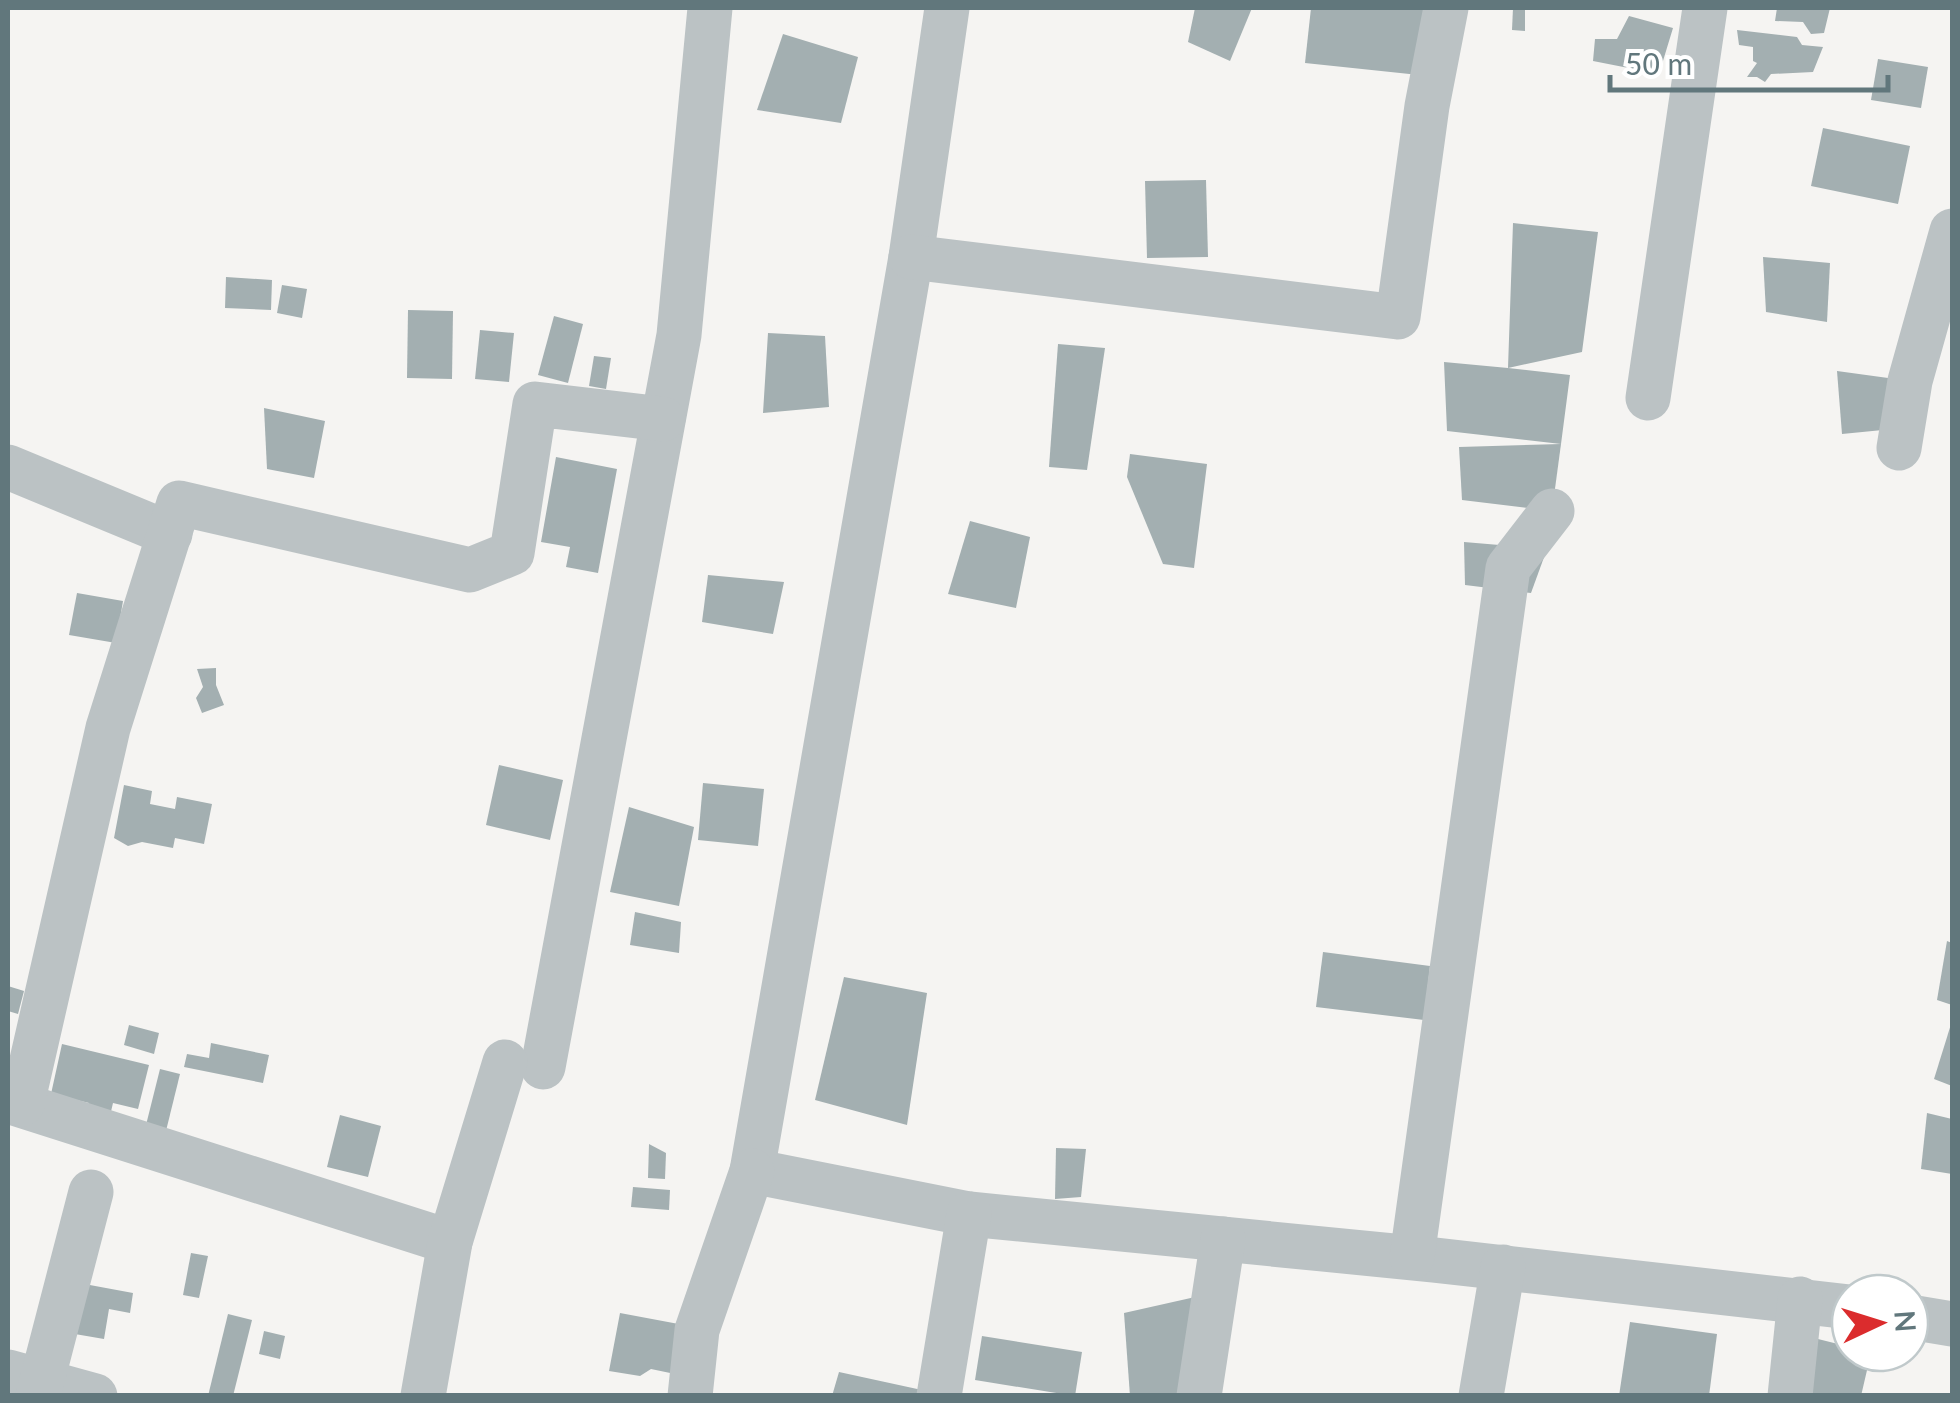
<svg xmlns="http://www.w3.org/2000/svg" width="1960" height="1403" font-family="Lato,sans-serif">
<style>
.building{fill:#a3afb1}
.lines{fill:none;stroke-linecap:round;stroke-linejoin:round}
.street{stroke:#bbc2c4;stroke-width:45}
</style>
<rect width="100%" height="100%" fill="#f5f4f2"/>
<g class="building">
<path d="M1195,8H1252L1230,61L1188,42Z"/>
<path d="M1311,8H1426L1419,75L1305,63Z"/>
<path d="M1513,8H1525V31L1512,30Z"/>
<path d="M1777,8H1830L1824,33L1811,34L1803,22L1775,21Z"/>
<path d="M1629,16L1673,28L1659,74L1593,61L1595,39H1617Z"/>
<path d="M1737,30L1797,37L1802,45L1823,47L1813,72L1771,74L1765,82L1757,77H1747L1757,63L1753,61V47L1739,45Z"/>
<path d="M783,34L858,57L841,123L757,110Z"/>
<path d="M1878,59L1928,67L1921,108L1871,100Z"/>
<path d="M1823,128L1910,146L1898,204L1811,186Z"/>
<path d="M1206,180L1208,257L1147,258L1145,181Z"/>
<path d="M1513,223L1598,232L1582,352L1508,368L1570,375L1561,444L1447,431L1444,362L1508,368Z"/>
<path d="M1763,257L1830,263L1827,322L1766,312Z"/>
<path d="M226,277L272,280L271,310L225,308Z"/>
<path d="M282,285L307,289L302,318L277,313Z"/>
<path d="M408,310L453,311L452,379L407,378Z"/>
<path d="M554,316L583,324L568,383L538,375Z"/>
<path d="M480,330L514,333L509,382L475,379Z"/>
<path d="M768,333L825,336L829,407L763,413Z"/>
<path d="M1058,344L1105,348L1087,470L1049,467Z"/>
<path d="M594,356L611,358L606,389L589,386Z"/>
<path d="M1837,371L1910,381L1903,428L1842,434Z"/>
<path d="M264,408L325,421L314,478L267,469Z"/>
<path d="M1561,444L1552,511L1462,500L1459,447Z"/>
<path d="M1130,454L1207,464L1194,568L1163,564L1127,477Z"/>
<path d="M556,457L617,469L598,573L566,567L570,547L541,542Z"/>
<path d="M970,521L1030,537L1016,608L948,594Z"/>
<path d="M1464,542L1547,549L1531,593L1465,585Z"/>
<path d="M708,575L784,582L773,634L702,622Z"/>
<path d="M77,593L123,601L116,643L69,635Z"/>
<path d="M216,668V685L224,705L202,713L196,698L203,687L197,669Z"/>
<path d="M499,765L563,780L550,840L486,825Z"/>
<path d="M703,783L764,789L758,846L698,840Z"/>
<path d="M124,785L152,791L150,804L175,809L177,797L212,804L204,844L175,838L173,848L142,842L128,846L114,838Z"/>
<path d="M629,807L694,827L679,906L610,892Z"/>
<path d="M635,912L681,922L679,953L630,945Z"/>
<path d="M1947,941L1952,943V1005L1937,1000Z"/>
<path d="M1323,952L1430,966L1424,1020L1316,1007Z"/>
<path d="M844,977L927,993L907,1125L815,1100Z"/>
<path d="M8,986L24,991L18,1014L8,1011Z"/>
<path d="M1952,1021V1086L1934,1079Z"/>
<path d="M129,1025L159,1033L154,1054L124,1045Z"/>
<path d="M211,1043L269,1055L263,1083L184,1067L187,1054L209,1058Z"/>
<path d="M62,1044L149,1065L138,1109L113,1103L109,1120L86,1114L89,1103L51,1094Z"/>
<path d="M160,1069L180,1074L164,1139L144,1133Z"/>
<path d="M1927,1113L1952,1119V1174L1921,1169Z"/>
<path d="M340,1115L381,1126L368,1177L327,1167Z"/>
<path d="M649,1144L666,1153L665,1179L648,1178Z"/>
<path d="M1056,1148L1086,1149L1081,1197L1055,1199Z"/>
<path d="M633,1187L670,1190L669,1210L631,1207Z"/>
<path d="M191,1253L208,1256L199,1298L183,1295Z"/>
<path d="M79,1283L133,1293L130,1313L109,1309L104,1339L69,1333Z"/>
<path d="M1213,1293L1221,1396H1130L1124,1313Z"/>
<path d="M620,1313L684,1325L675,1374L651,1369L640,1376L609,1371Z"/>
<path d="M228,1314L252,1320L233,1396H208Z"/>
<path d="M1630,1322L1717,1334L1709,1396H1619Z"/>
<path d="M264,1331L285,1336L280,1359L259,1354Z"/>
<path d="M982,1336L1082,1352L1075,1396L975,1380Z"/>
<path d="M1810,1337L1850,1347V1353H1871L1861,1396H1796Z"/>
<path d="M839,1372L931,1392L930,1396H832Z"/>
</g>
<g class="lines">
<g class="street">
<path d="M947,8L911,257L752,1171L969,1214L1434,1260L1850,1307"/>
<path d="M911,257L1398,317L1427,106L1446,8"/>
<path d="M1648,398L1705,8"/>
<path d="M1899,448L1910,381L1952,231"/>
<path d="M8,467L170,534"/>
<path d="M543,1067L679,335L710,8"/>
<path d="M8,1101L450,1242"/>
<path d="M22,1104L108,728L179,503L470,570L512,553L535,404L663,419"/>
<path d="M1412,1257L1508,568L1552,511"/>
<path d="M1910,1317L1952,1324"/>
<path d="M8,1372L95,1396"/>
<path d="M38,1396L91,1192"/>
<path d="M423,1396L450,1242L505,1062"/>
<path d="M690,1396L697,1330L752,1171"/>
<path d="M939,1396L969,1214"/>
<path d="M1199,1396L1223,1239"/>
<path d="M1481,1396L1503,1267"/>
<path d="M1790,1396L1800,1299"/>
</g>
</g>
<rect width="1960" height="1403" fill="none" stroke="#61777c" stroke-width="20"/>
<g transform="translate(1880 1323) rotate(86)"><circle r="48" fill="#ffffff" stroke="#c0c9cb" stroke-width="2.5"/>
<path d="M0-8L18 38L0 25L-18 38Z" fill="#db2c2d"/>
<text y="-15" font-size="28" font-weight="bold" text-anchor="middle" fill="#61777c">N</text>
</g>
<path d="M1610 75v15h278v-15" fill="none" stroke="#61777c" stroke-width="5"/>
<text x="1625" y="75" font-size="30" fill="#61777c" stroke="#ffffff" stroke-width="8" paint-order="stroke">50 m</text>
</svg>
